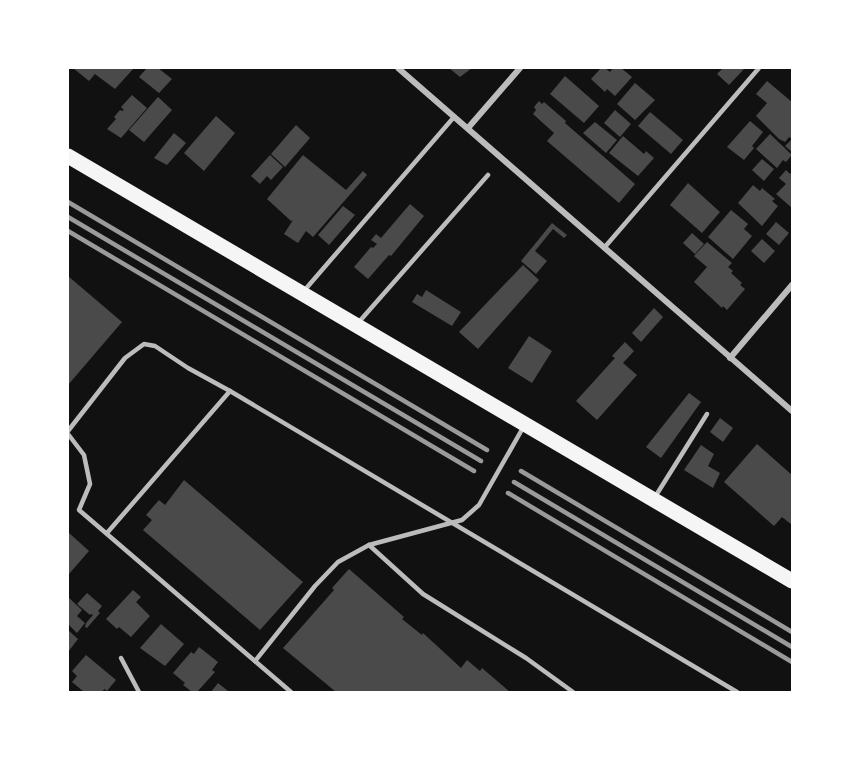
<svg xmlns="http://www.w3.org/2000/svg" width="860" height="760" font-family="'IBM Plex Serif',serif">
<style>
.building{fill:#4a4a4a}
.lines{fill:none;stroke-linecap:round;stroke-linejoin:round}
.service{stroke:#bcbcbc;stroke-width:4.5}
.minor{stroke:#bcbcbc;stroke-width:6}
.primary{stroke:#f5f5f5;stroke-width:15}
.rail{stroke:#9a9a9a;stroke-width:4.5}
</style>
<rect width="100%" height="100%" fill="#111"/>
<g class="building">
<path d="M73,68H134L115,89L95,74L89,81Z"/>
<path d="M147,68H158L172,79L159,93L139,77Z"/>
<path d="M449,68H472L460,77Z"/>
<path d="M601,68H605L610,72L613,68H621L632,77L615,96L607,89L605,92L591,79Z"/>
<path d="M723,68H745L729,85L717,74Z"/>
<path d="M565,76L599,106L584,123L550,94Z"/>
<path d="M767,81L792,102V152L785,146L792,139L789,137L785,142L779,139L756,116L767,103L756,94Z"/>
<path d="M635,83L655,100L635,120L617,104Z"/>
<path d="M132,95L147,108L121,138L107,129L116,119L114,117L120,110L122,111L124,110L121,107Z"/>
<path d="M158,97L172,110L144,142L129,130Z"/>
<path d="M539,101L542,104L544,102L566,121L565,123L635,184L619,203L547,141L554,133L533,114L536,110L534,107Z"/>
<path d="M615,110L631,124L620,137L604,123Z"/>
<path d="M650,112L683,140L671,154L638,126Z"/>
<path d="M216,116L235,133L204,171L184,153Z"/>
<path d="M750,121L763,132L752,146L754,148L744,160L727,147Z"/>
<path d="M595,122L617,140L606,153L583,133Z"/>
<path d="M296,125L310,138L285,167L271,154Z"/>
<path d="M174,133L186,143L167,165L154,158Z"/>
<path d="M770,134L792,155L786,162L783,160L777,168L756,149Z"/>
<path d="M623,136L644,154L646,151L654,158L638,176L609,153Z"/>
<path d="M270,155L283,167L271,180L267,176L260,184L251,176Z"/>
<path d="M303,155L346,190L363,171L367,175L313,237L306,231L298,243L284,234L293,220L291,221L267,199Z"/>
<path d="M762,159L774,169L764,181L752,170Z"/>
<path d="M786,170L790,174L792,172V208L776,194L786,184L779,178Z"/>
<path d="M688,183L720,212L702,233L670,205Z"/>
<path d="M753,185L760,191L762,188L775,199L772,201L778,206L762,226L738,203Z"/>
<path d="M410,204L424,216L391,256L389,255L368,279L354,267L371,247L373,248L377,244L371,240L376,234L381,238Z"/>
<path d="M343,206L355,215L329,245L318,235Z"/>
<path d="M731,210L748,224L744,229L752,236L733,259L708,237Z"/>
<path d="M776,222L789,233L779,245L766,234Z"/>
<path d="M552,223L567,235L564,238L553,229L535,251L547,261L536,274L521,261Z"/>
<path d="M692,233L704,244L695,254L683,243Z"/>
<path d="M762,239L775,251L764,263L751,251Z"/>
<path d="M707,242L732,263L728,267L733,271L731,273L742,283L740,285L745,289L727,310L723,306L722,308L694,282L707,267L694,256Z"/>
<path d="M523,265L539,280L478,349L459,332Z"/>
<path d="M68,276L122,322L68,385Z"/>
<path d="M426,290L461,312L452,326L412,302L417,294L422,297Z"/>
<path d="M654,308L663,317L641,342L632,333Z"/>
<path d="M529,336L552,351L532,383L508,368Z"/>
<path d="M625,342L634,351L623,363L637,375L597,420L576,401L615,358L612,356Z"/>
<path d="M689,393L701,402L661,458L646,447Z"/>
<path d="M720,418L733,428L723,442L710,432Z"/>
<path d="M757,444L792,475V525L782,517L774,526L724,482Z"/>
<path d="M701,445L714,454L708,466L720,473L713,488L684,470Z"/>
<path d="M184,480L303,582L260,630L143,530L152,520L146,515L159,500L165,505Z"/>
<path d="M68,532L89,551L69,574L68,573Z"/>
<path d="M349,569L404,617L402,619L422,635L423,633L461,668L467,660L480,671L482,668L510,692H336L283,648L334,590L332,588Z"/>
<path d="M133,590L141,597L136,602L150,616L131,637L119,627L117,629L106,619Z"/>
<path d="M87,593L102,606L98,611L100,613L87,628L85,627L86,623L93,615L91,614L90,615L77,604Z"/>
<path d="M68,597L82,610L77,616L85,623L77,633L68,624Z"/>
<path d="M161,624L184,644L165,666L140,648Z"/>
<path d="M68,630L78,639L68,652Z"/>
<path d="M199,647L218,662L212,670L215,672L197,692H192L183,685L185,683L173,673L191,652L194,654Z"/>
<path d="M86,655L116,680L107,691L105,689L101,692H84L72,682L77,676L72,671Z"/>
<path d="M218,683L228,691L227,692H211Z"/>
</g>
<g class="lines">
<g class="service">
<path d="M604,248L759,68"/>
<path d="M303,292L454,117"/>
<path d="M358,323L488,175"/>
<path d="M68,431L125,358L144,344L155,346L188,368L230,391L737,692"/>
<path d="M68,434L84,455L90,484L79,510L291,692"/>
<path d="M655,497L707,414"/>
<path d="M107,533L230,391"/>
<path d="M369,545L423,594L526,658L573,692"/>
<path d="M121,658L139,692"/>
<path d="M255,661L315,586L338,562L369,545L462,520L479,505L524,426"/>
</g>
<g class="minor">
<path d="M398,68L792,411"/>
<path d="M468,128L520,68"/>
<path d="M730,358L792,285"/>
</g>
<path class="primary" d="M68,156L792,581"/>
<g class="rail">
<path d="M68,202L487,450"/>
<path d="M68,217L481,461"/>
<path d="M68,231L474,471"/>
<path d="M521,471L792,632"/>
<path d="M514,482L792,647"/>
<path d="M508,493L792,662"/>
</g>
</g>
<rect width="860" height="760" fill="none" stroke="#ffffff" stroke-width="138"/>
</svg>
